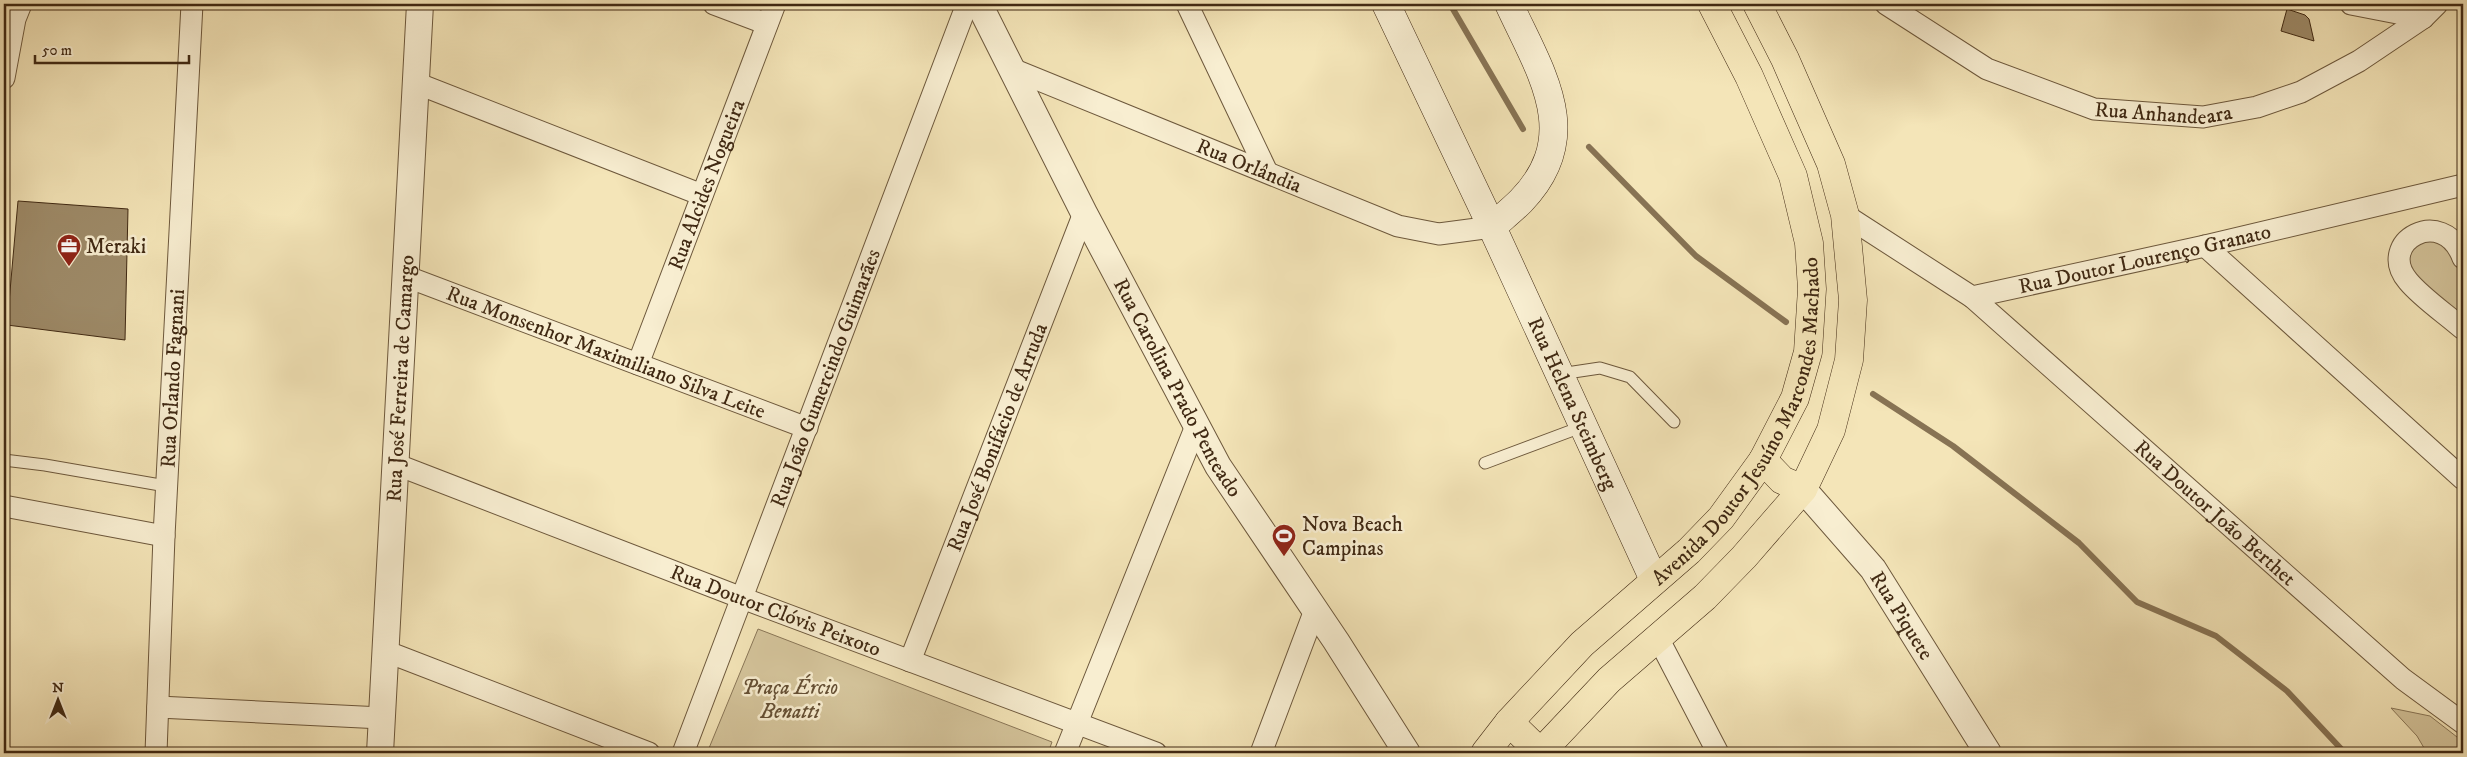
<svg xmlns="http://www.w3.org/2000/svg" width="2467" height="757" font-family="'IM FELL DW Pica',serif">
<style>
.green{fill:#d5c59c;stroke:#8a7758}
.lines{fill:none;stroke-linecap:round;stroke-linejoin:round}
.stream{stroke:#877354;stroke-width:6}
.building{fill:#9e8b69;stroke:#402913}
.service-casing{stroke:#6d583c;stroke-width:13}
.minor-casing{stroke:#6d583c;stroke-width:23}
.tertiary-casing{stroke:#6d583c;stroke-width:28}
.secondary-casing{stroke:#402913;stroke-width:29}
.primary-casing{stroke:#402913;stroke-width:29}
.service{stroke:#f8eed1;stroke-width:11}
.minor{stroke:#f8eed1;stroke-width:21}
.tertiary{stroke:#f8eed1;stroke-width:26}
.secondary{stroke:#f8eed1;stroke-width:28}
.primary{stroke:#f4e5b8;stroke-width:28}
.labels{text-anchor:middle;stroke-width:5;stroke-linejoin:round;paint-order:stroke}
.street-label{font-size:21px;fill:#402913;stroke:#f8eed1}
.poi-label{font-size:21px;fill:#402913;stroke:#f8eed1;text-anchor:start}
.park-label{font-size:21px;font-style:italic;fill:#655035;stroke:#f8eed1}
</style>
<rect width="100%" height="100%" fill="#f4e5b8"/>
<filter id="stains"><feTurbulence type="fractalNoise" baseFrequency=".004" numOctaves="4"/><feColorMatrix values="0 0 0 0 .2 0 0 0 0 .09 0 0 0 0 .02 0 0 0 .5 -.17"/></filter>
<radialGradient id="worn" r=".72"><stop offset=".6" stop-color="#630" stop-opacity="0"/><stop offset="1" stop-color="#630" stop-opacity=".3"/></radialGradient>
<g class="green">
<path d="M2434,236L2454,257L2463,281V319L2411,274L2408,251Z"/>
<path d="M758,629L1052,742L1048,753H707Z"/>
<path d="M2391,708L2430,716L2457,737L2463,738V753H2427L2417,736Z"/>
</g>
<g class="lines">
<g class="stream">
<path d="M1450,4L1523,129"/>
<path d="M1589,147L1696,256L1786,322"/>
<path d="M1873,394L1953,446L2079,543L2137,602L2216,636L2287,691L2345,753"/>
</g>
</g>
<g class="building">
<path d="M2287,9L2305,15L2309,19L2314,41L2281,31Z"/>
<path d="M18,201L128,209L125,340L7,325Z"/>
</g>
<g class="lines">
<defs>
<g id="service">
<path d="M1560,374L1600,368L1630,377L1674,422"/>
<path d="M4,460L45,465L166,486"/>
<path d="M1485,463L1584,426"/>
</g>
<g id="minor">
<path d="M714,4L767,24"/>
<path d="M1187,4L1267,172"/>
<path id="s1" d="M1886,4L1987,69L2094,109L2203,117L2257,107L2301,92L2359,61L2423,18L2437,4"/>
<path d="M2351,4L2423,18"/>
<path id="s2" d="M1012,69L1398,226L1439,234L1492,227"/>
<path d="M4,78L15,19L21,4"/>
<path d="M416,83L702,195"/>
<path id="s3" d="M1845,215L1972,297L2205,246L2463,185"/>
<path d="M2205,246L2463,479"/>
<path d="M2463,258C2443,204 2375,242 2408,281C2422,298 2446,314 2463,329"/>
<path id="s4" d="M405,276L807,428"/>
<path id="s5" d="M1972,297L2403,679L2463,723"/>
<path id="s6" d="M638,364L775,4"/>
<path id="s7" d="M395,464L742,598L1156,753"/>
<path d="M4,506L164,536"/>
<path d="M1658,638L1718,753"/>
<path d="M385,651L649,753"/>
<path id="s8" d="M910,661L1084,213"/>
<path d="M158,707L382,718"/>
<path id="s9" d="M156,753L164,536L192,4"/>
<path id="s10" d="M683,753L967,4"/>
<path d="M1065,753L1196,426"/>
<path d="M1261,753L1315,610"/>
</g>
<g id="tertiary">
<path id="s11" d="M979,4L1084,213L1218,466L1336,641L1407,753"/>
<path id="s12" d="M1803,489L1873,569L1988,753"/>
<path id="s13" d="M380,753L420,4"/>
</g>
<g id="secondary">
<path id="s14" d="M1386,4L1492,227L1654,580"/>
<path d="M1492,227C1502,218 1512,210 1521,201C1585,135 1540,72 1509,4"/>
</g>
<g id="primary">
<path d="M1763,460L1782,480L1803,489"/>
<path d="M1509,722L1541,753"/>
<path id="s15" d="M1485,753L1509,722L1582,644L1689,551L1721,518L1763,460L1795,398L1808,352L1812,289L1809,243L1793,176L1749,76L1712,4"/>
<path d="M1540,753L1609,680L1705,597L1744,557L1803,489L1831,430L1849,360L1853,300L1845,215L1831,164L1785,59L1757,4"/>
</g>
</defs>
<use href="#service" class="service-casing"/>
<use href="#minor" class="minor-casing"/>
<use href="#tertiary" class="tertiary-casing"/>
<use href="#secondary" class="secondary-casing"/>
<use href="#primary" class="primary-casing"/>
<use href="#service" class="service"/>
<use href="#minor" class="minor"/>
<use href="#tertiary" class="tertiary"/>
<use href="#secondary" class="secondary"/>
<use href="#primary" class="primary"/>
</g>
<defs>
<symbol id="office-pin" viewBox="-11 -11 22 30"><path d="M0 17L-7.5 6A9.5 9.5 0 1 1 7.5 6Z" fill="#8f2418" stroke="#f8eed1"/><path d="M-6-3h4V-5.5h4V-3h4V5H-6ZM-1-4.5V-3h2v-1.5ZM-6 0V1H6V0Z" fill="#fff"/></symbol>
<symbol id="stadium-pin" viewBox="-11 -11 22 30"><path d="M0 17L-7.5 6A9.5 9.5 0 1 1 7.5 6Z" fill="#8f2418" stroke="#f8eed1"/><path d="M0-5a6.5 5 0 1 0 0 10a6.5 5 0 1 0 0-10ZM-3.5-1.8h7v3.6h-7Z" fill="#fff"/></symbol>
</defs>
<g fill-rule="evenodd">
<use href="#office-pin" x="55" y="232" width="28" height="38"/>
<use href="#stadium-pin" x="1270" y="522" width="28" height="38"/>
</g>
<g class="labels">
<g class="street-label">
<text dy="7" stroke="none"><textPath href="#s1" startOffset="304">Rua Anhandeara</textPath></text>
<text dy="7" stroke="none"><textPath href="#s2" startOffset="256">Rua Orlândia</textPath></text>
<text dy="7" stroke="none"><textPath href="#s6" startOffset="192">Rua Alcides Nogueira</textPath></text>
<text dy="7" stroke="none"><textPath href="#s3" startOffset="328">Rua Doutor Lourenço Granato</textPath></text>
<text dy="7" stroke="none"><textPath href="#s4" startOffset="215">Rua Monsenhor Maximiliano Silva Leite</textPath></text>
<text dy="7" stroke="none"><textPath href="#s9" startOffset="375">Rua Orlando Fagnani</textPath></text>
<text dy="7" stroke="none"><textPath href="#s13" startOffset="375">Rua José Ferreira de Camargo</textPath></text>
<text dy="7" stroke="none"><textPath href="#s10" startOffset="401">Rua João Gumercindo Guimarães</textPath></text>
<text dy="7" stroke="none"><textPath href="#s11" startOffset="432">Rua Carolina Prado Penteado</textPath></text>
<text dy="7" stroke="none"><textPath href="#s14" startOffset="441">Rua Helena Steimberg</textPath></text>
<text dy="7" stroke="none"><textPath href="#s15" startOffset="430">Avenida Doutor Jesuíno Marcondes Machado</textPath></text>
<text dy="7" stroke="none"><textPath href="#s8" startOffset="240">Rua José Bonifácio de Arruda</textPath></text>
<text dy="7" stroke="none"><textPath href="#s5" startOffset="325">Rua Doutor João Berthet</textPath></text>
<text dy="7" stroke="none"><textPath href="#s7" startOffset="408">Rua Doutor Clóvis Peixoto</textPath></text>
<text dy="7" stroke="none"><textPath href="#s12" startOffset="161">Rua Piquete</textPath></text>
</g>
<g class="poi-label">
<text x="86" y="253">Meraki</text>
<text x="1302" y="531">Nova Beach<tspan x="1302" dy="24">Campinas</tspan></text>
</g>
<g class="park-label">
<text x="790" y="694">Praça Ércio<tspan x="790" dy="24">Benatti</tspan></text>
</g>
</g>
<rect width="2467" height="757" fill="none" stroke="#f4e5b8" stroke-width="20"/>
<rect x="5" y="5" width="2457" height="747" fill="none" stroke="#402913" stroke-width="2.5"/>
<rect x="10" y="10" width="2447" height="737" fill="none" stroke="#402913"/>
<g transform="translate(58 700)" stroke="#f8eed1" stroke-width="4" paint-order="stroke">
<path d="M0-4L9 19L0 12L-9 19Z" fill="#402913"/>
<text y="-8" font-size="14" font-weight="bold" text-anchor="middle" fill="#402913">N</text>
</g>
<path d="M35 55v8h154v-8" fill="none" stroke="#402913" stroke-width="2.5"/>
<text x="42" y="55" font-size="15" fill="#402913" stroke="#f8eed1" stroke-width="4" paint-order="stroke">50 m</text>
<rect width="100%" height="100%" filter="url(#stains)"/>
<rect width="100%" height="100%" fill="url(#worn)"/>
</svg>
